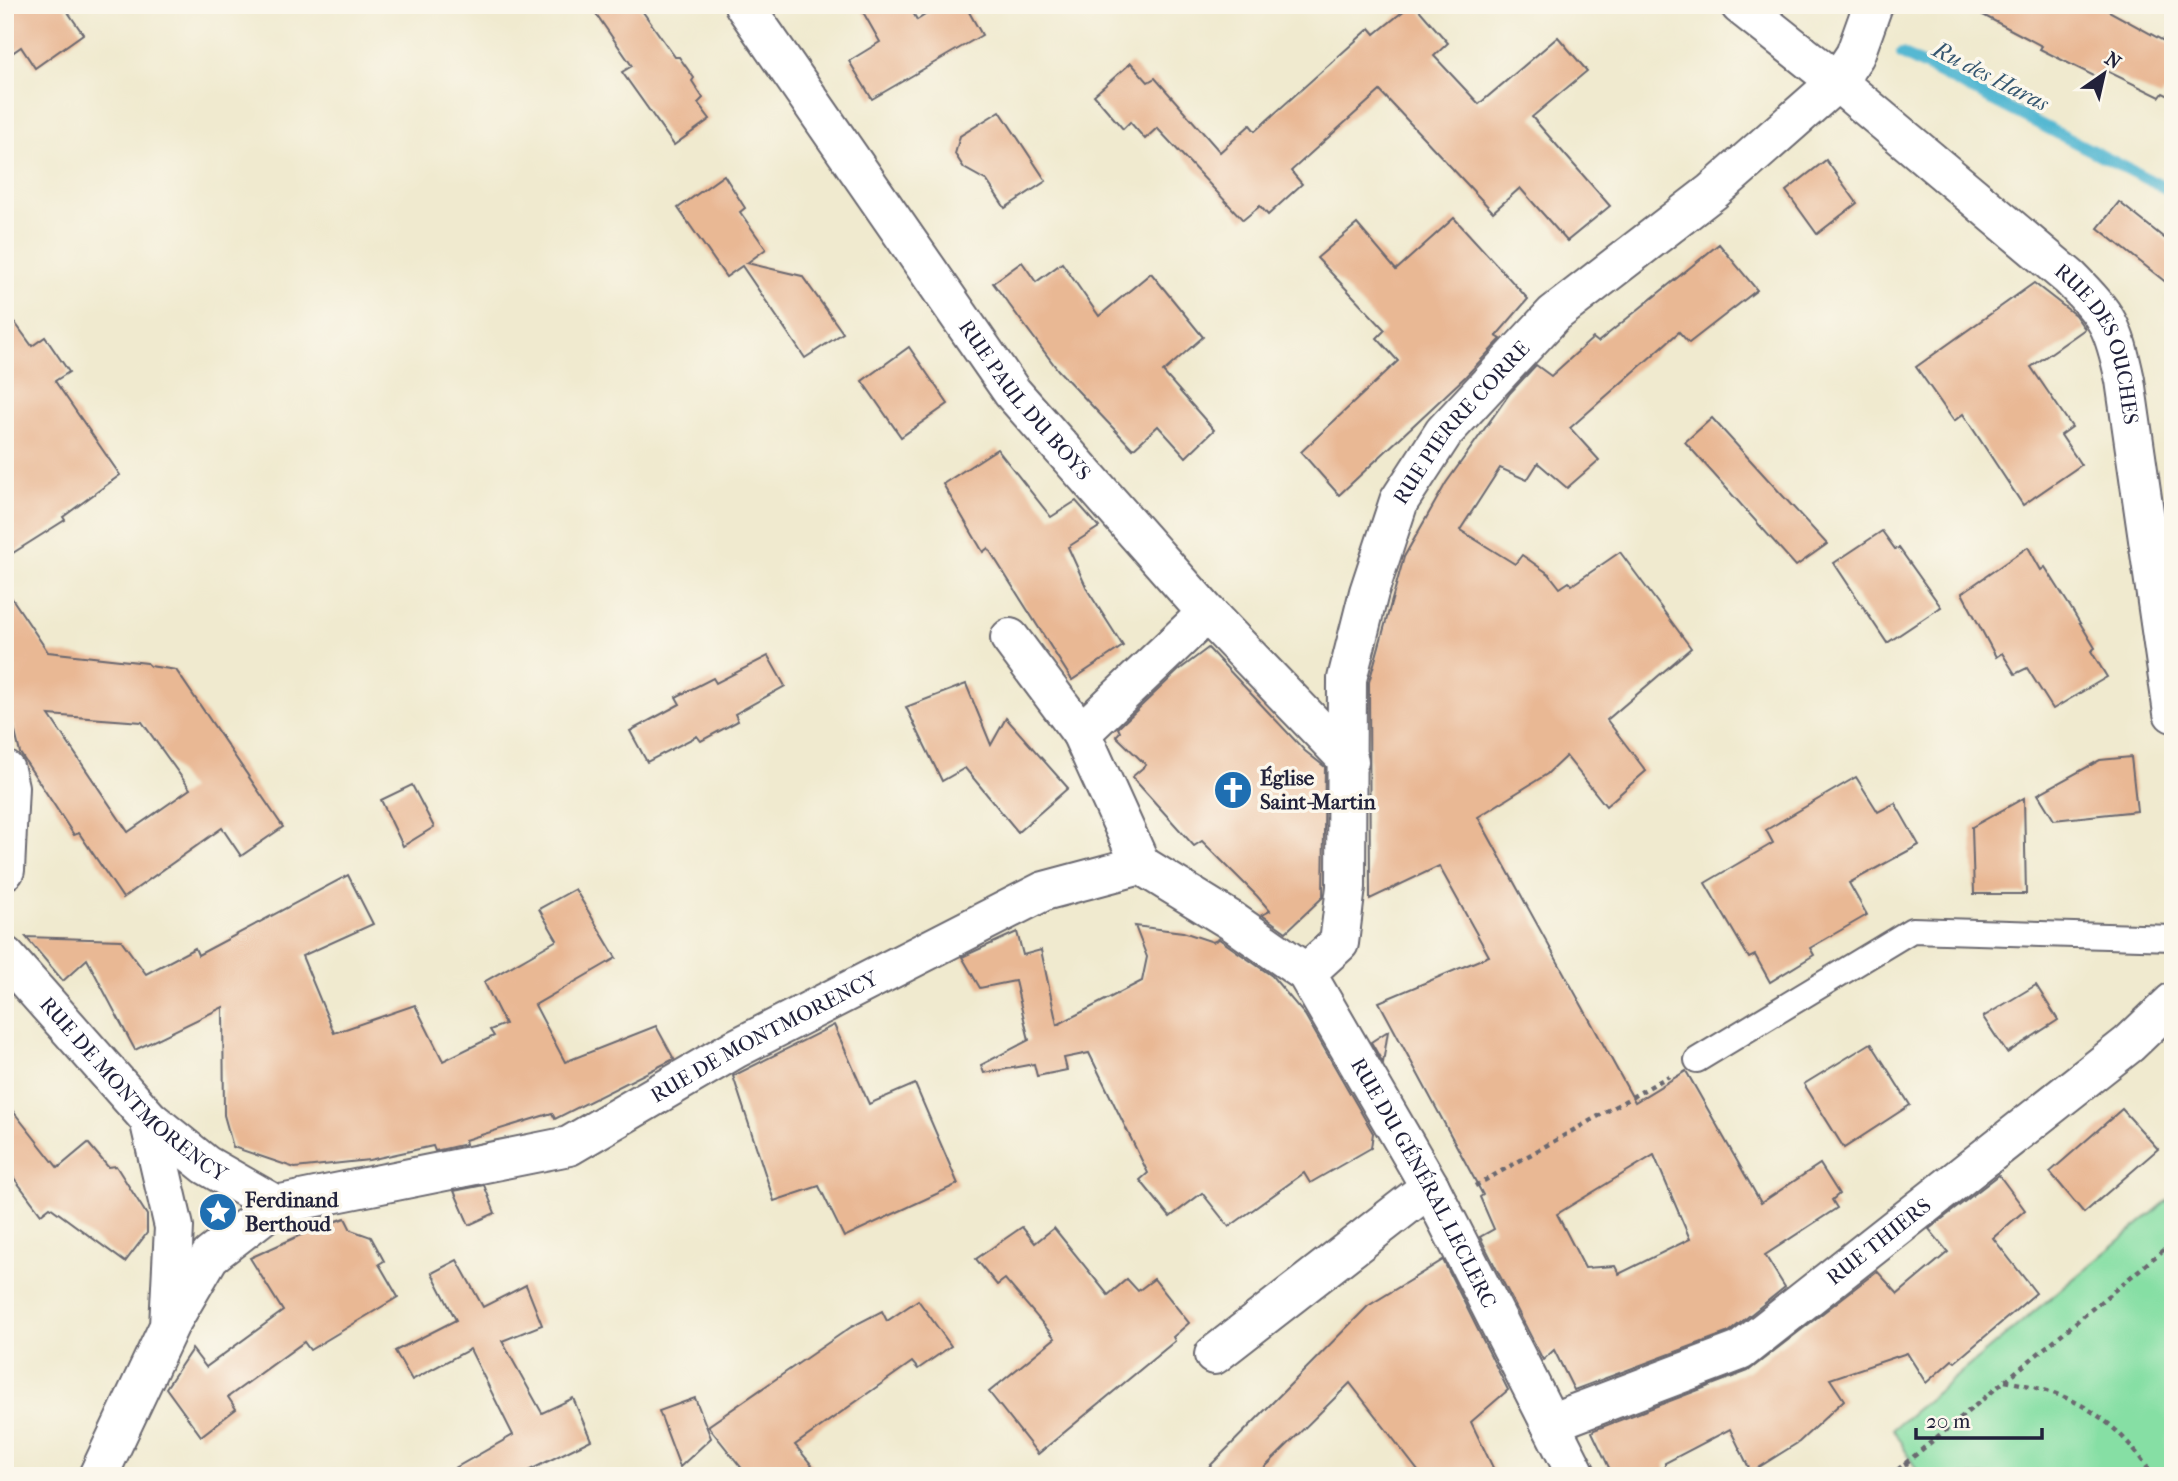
<svg xmlns="http://www.w3.org/2000/svg" width="2178" height="1481" font-family="'IM FELL French Canon',serif">
<style>
.green{fill:#86dfa4;stroke:#548070;stroke-width:2}
.lines{fill:none;stroke-linecap:round;stroke-linejoin:round}
.stream{stroke:#54b8d2;stroke-width:12}
.building{fill:#e9b894;fill-rule:evenodd}
.service-casing{stroke:#6a686f;stroke-width:28}
.minor-casing{stroke:#6a686f;stroke-width:42}
.path{stroke:#6a686f;stroke-width:4.5;stroke-dasharray:5 5;stroke-linecap:butt}
.service{stroke:#fff;stroke-width:24}
.minor{stroke:#fff;stroke-width:38}
.labels{text-anchor:middle;stroke-width:7;stroke-linejoin:round;paint-order:stroke}
.street-label{font-size:21px;fill:#22223b;stroke:#fbf7ec}
.poi-label{font-size:21px;font-weight:bold;fill:#22223b;stroke:#fbf7ec;text-anchor:start}
.water-label{font-size:23px;font-style:italic;fill:#345670;stroke:#fbf7ec}
</style>
<rect width="100%" height="100%" fill="#fbf7ec"/>
<filter id="ink" filterUnits="userSpaceOnUse"><feTurbulence type="fractalNoise" baseFrequency=".0143" numOctaves="2"/><feDisplacementMap in="SourceGraphic" scale="14" xChannelSelector="R" yChannelSelector="G"/><feConvolveMatrix kernelMatrix="1 2 1 2 8 2 1 2 1" color-interpolation-filters="sRGB"/></filter>
<filter id="wash" filterUnits="userSpaceOnUse"><feTurbulence type="fractalNoise" baseFrequency=".00686" numOctaves="4" result="noise"/><feDisplacementMap in="SourceGraphic" scale="28" xChannelSelector="R" yChannelSelector="G"/><feGaussianBlur stdDeviation="1.57" result="paint"/><feColorMatrix in="noise" values="0 0 0 0 0 0 0 0 0 0 0 0 0 0 0 0 0 1.4 0 .05"/><feComposite in="paint" operator="in"/></filter>
<g filter="url(#wash)">
<rect width="100%" height="100%" fill="#f0eacf"/>
<path class="green" d="M2173,1196V1476H1920L1893,1429Z"/>
<g class="lines">
<path class="stream" d="M1902,54L2173,192"/>
</g>
<g id="blocks">
<g class="building">
<path d="M5,5H63L83,34L35,68L21,47L5,58Z"/>
<path d="M590,5H638L675,57H679L694,78L692,81L703,98L698,103L710,119L674,145L622,72L632,66Z"/>
<path d="M859,5H909L917,20L941,5H965L982,35L872,99L849,61L880,42Z"/>
<path d="M1411,5H1415L1448,43L1434,56L1479,104L1558,37L1587,71L1532,117L1610,206L1567,241L1520,188L1493,212L1380,91L1291,171L1302,184L1268,215L1260,206L1243,220L1157,128L1145,139L1130,122L1123,129L1094,95L1131,63L1148,82L1155,78L1220,152L1250,125L1255,131L1370,28L1375,34Z"/>
<path d="M1964,5H2098L2173,46V98L2163,93L2160,97L2105,70L2100,79L2040,49L2042,46Z"/>
<path d="M1000,111L1046,181L1005,208L987,181L964,168L955,154L960,136Z"/>
<path d="M1826,160L1857,203L1817,234L1786,191Z"/>
<path d="M724,175L745,208L740,212L766,249L747,263L802,276L843,333L805,358L742,266L726,277L678,208Z"/>
<path d="M2119,202L2173,245V288L2098,228Z"/>
<path d="M1454,218L1528,299L1496,336L1501,339L1465,377L1339,495L1301,452L1398,361L1377,338L1385,330L1317,258L1357,224L1396,270Z"/>
<path d="M1719,244L1757,290L1689,343L1679,332L1570,428L1599,460L1567,488L1538,463L1527,480L1500,468L1460,530L1515,564L1522,555L1549,574L1560,588L1569,582L1572,585L1620,552L1691,648L1607,720L1646,771L1606,806L1566,756L1547,774L1478,817L1635,1102L1686,1071L1761,1203L1820,1164L1839,1194L1832,1200L1837,1208L1765,1255L1785,1287L1729,1332L1574,1390L1554,1350L1543,1360L1480,1237L1494,1229L1480,1197L1483,1195L1379,1002L1489,956L1439,866L1370,899L1369,682L1404,557L1446,483L1510,393L1536,365L1551,376L1593,338L1598,342ZM1654,1155L1690,1239L1619,1274L1615,1266L1585,1268L1557,1214Z"/>
<path d="M1022,262L1036,282L1062,263L1099,316L1151,273L1203,337L1163,372L1214,430L1186,457L1158,426L1133,449L1058,370L993,283Z"/>
<path d="M2034,283L2075,315L2085,329L2031,367L2072,427L2061,435L2081,465L2023,505L1963,414L1954,421L1916,367Z"/>
<path d="M5,309L32,346L45,337L69,372L55,381L120,475L63,517L65,520L5,558Z"/>
<path d="M909,347L948,404L901,437L862,381Z"/>
<path d="M1712,418L1772,484L1827,544L1796,566L1685,442Z"/>
<path d="M997,449L1051,517L1076,501L1099,527L1068,547L1088,591L1123,646L1072,680L988,548L983,552L943,484Z"/>
<path d="M1882,531L1895,549L1899,548L1941,607L1887,643L1834,563Z"/>
<path d="M2028,547L2041,570L2045,567L2071,608L2095,648L2091,651L2107,677L2053,709L2027,668L2015,674L2002,653L1996,657L1962,593Z"/>
<path d="M5,588L48,652L147,663L150,666L176,670L283,827L241,856L222,828L123,898L79,833L74,835L20,753L5,690ZM49,715L142,722L190,789L128,832Z"/>
<path d="M1208,648L1305,751L1325,767L1323,897L1286,932L1262,915L1270,911L1257,896L1202,841L1194,846L1132,777L1146,765L1116,736L1120,732L1118,728L1179,670Z"/>
<path d="M768,656L785,686L735,714L738,721L701,741L697,736L647,762L630,731L680,704L676,697L713,678L716,683Z"/>
<path d="M966,684L991,745L1006,718L1068,788L1018,832L965,768L942,781L906,707Z"/>
<path d="M2131,757L2137,811L2054,820L2038,794L2100,760Z"/>
<path d="M1856,777L1878,812L1895,803L1919,845L1849,883L1867,915L1810,948L1814,955L1770,982L1755,955L1749,958L1705,883L1773,843L1766,830Z"/>
<path d="M412,785L434,827L403,846L381,800Z"/>
<path d="M2024,798L2026,894H1974L1972,827Z"/>
<path d="M348,875L373,924L302,956L334,1033L415,1005L443,1061L494,1036L490,1030L505,1024L484,982L557,940L539,909L575,889L616,958L535,1005L565,1062L656,1026L674,1059L555,1119L552,1113L465,1140L466,1144L435,1151L433,1146L369,1160L295,1168L233,1147L224,1115L223,1007L135,1050L87,959L63,981L26,937L121,940L146,974L195,948L198,955Z"/>
<path d="M1135,926L1183,932L1213,942L1219,939L1272,976L1305,1015L1373,1133L1371,1148L1310,1183L1304,1173L1229,1227L1202,1193L1170,1217L1140,1180L1148,1173L1089,1053L1064,1058L1067,1070L1037,1076L1034,1064L984,1073L981,1065L1029,1040L1015,981L980,988L962,957L1017,932L1023,955L1041,950L1057,1025L1142,981L1147,957Z"/>
<path d="M2036,985L2058,1020L2007,1053L1983,1017Z"/>
<path d="M834,1025L869,1104L915,1084L958,1184L844,1237L819,1186L774,1201L733,1076Z"/>
<path d="M1388,1031L1383,1063L1371,1042Z"/>
<path d="M1871,1043L1910,1105L1844,1148L1804,1084Z"/>
<path d="M5,1101L58,1168L88,1143L108,1167L116,1166L147,1215V1233L125,1262L50,1207L41,1214L5,1166Z"/>
<path d="M2122,1109L2158,1149L2084,1213L2050,1172Z"/>
<path d="M1999,1175L2025,1210L1993,1238L2036,1293L1955,1362L1952,1360L1926,1383L1907,1353L1830,1379L1844,1400L1799,1442L1751,1472L1730,1429L1665,1463V1476H1613L1592,1432L1594,1430L1748,1371L1877,1271L1898,1294L1948,1252L1929,1229Z"/>
<path d="M484,1185L495,1213L469,1225L454,1191Z"/>
<path d="M345,1218L351,1230L371,1237L384,1261L379,1264L398,1297L310,1350L304,1342L228,1397L236,1409L201,1436L166,1388L192,1349L206,1367L283,1311L250,1258L314,1229Z"/>
<path d="M1022,1227L1035,1243L1054,1228L1108,1295L1127,1279L1138,1291L1154,1279L1189,1323L1173,1337L1175,1341L1038,1454L989,1392L1055,1338L1005,1279L997,1285L976,1259Z"/>
<path d="M457,1260L483,1307L526,1285L542,1325L502,1341L542,1413L573,1398L591,1440L518,1476H441L513,1435L470,1349L412,1380L395,1351L456,1320L432,1273Z"/>
<path d="M1443,1260L1508,1390L1471,1422L1497,1476H1422L1350,1383L1256,1476H1200L1368,1306Z"/>
<path d="M918,1300L951,1346L918,1369L912,1362L795,1445L821,1476H748L708,1426L851,1327L882,1311L887,1321Z"/>
<path d="M695,1398L711,1438L680,1467L659,1411Z"/>
</g>
</g>
</g>
<g filter="url(#ink)">
<use href="#blocks" fill-opacity="0" stroke="#6a686f" stroke-width="2"/>
<g class="lines">
<defs>
<path id="service" d="M1697,1060L1912,930L2173,938"/>
<g id="minor">
<path id="s1" d="M744,5L1012,392L1207,613L1349,761"/>
<path id="s2" d="M1740,5L1837,82L2070,278C2109,318 2113,325 2125,380L2173,713"/>
<path d="M1010,638L1081,733"/>
<path d="M5,770L9,787L5,870"/>
<path d="M1141,865L1081,733L1207,613"/>
<path id="s3" d="M5,956L149,1119L206,1165L276,1205L569,1146L735,1049L1044,891L1141,865L1232,921L1306,973L1430,1187L1577,1476"/>
<path id="s4" d="M1306,973L1339,943L1346,887L1347,679L1369,592L1399,501L1444,432L1554,314L1712,192L1837,82L1855,55L1873,5"/>
<path d="M172,1321L210,1256L276,1205"/>
<path d="M1214,1355L1430,1187"/>
<path id="s5" d="M1550,1423L1740,1351L2129,1044L2173,1002"/>
<path d="M98,1476L169,1326L174,1227L149,1119"/>
</g>
</defs>
<use href="#service" class="service-casing"/>
<use href="#minor" class="minor-casing"/>
<g class="path">
<path d="M1475,1186L1669,1076"/>
<path d="M2005,1381C2074,1393 2114,1416 2153,1476"/>
<path d="M1905,1462L1912,1476"/>
<path d="M1890,1476L2173,1242"/>
</g>
<use href="#service" class="service"/>
<use href="#minor" class="minor"/>
</g>
</g>
<defs>
<symbol id="church-disc" viewBox="-11 -11 22 22"><circle r="9.5" fill="#1f6fb2" stroke="#fbf7ec"/><path d="M-1.2-6h2.4v3.5h3.3v2.4h-3.3V6h-2.4V-.1h-3.3v-2.4h3.3Z" fill="#fff"/></symbol>
<symbol id="sight-disc" viewBox="-11 -11 22 22"><circle r="9.5" fill="#1f6fb2" stroke="#fbf7ec"/><path d="M0-6L1.8-2.2L6-1.7L2.9 1.2L3.7 5.4L0 3.3L-3.7 5.4L-2.9 1.2L-6-1.7L-1.8-2.2Z" fill="#fff"/></symbol>
</defs>
<g fill-rule="evenodd">
<use href="#church-disc" x="1211" y="768" width="44" height="44"/>
<use href="#sight-disc" x="196" y="1190" width="44" height="44"/>
</g>
<g class="labels">
<g class="street-label">
<text dy="7" stroke="none"><textPath href="#s2" startOffset="502">RUE DES OUCHES</textPath></text>
<text dy="7" stroke="none"><textPath href="#s1" startOffset="485">RUE PAUL DU BOYS</textPath></text>
<text dy="7" stroke="none"><textPath href="#s4" startOffset="595">RUE PIERRE CORRE</textPath></text>
<text dy="7" stroke="none"><textPath href="#s3" startOffset="894">RUE DE MONTMORENCY</textPath></text>
<text dy="7" stroke="none"><textPath href="#s3" startOffset="186">RUE DE MONTMORENCY</textPath></text>
<text dy="7" stroke="none"><textPath href="#s3" startOffset="1748">RUE DU GÉNÉRAL LECLERC</textPath></text>
<text dy="7" stroke="none"><textPath href="#s5" startOffset="380">RUE THIERS</textPath></text>
</g>
<g class="poi-label">
<text x="1260" y="785">Église<tspan x="1260" dy="24">Saint-Martin</tspan></text>
<text x="245" y="1207">Ferdinand<tspan x="245" dy="24">Berthoud</tspan></text>
</g>
<g class="water-label">
<text transform="translate(1991 76) rotate(27)" y="8">Ru des Haras</text>
</g>
</g>
<rect width="2178" height="1481" fill="none" stroke="#fbf7ec" stroke-width="28"/>
<g transform="translate(2104 74) rotate(34)" stroke="#fbf7ec" stroke-width="5" paint-order="stroke">
<path d="M0-5L12 26L0 18L-12 26Z" fill="#22223b"/>
<text y="-10" font-size="19" font-weight="bold" text-anchor="middle" fill="#22223b">N</text>
</g>
<path d="M1916 1428v10h126v-10" fill="none" stroke="#22223b" stroke-width="3.5"/>
<text x="1926" y="1428" font-size="21" fill="#22223b" stroke="#fbf7ec" stroke-width="5" paint-order="stroke">20 m</text>
</svg>
